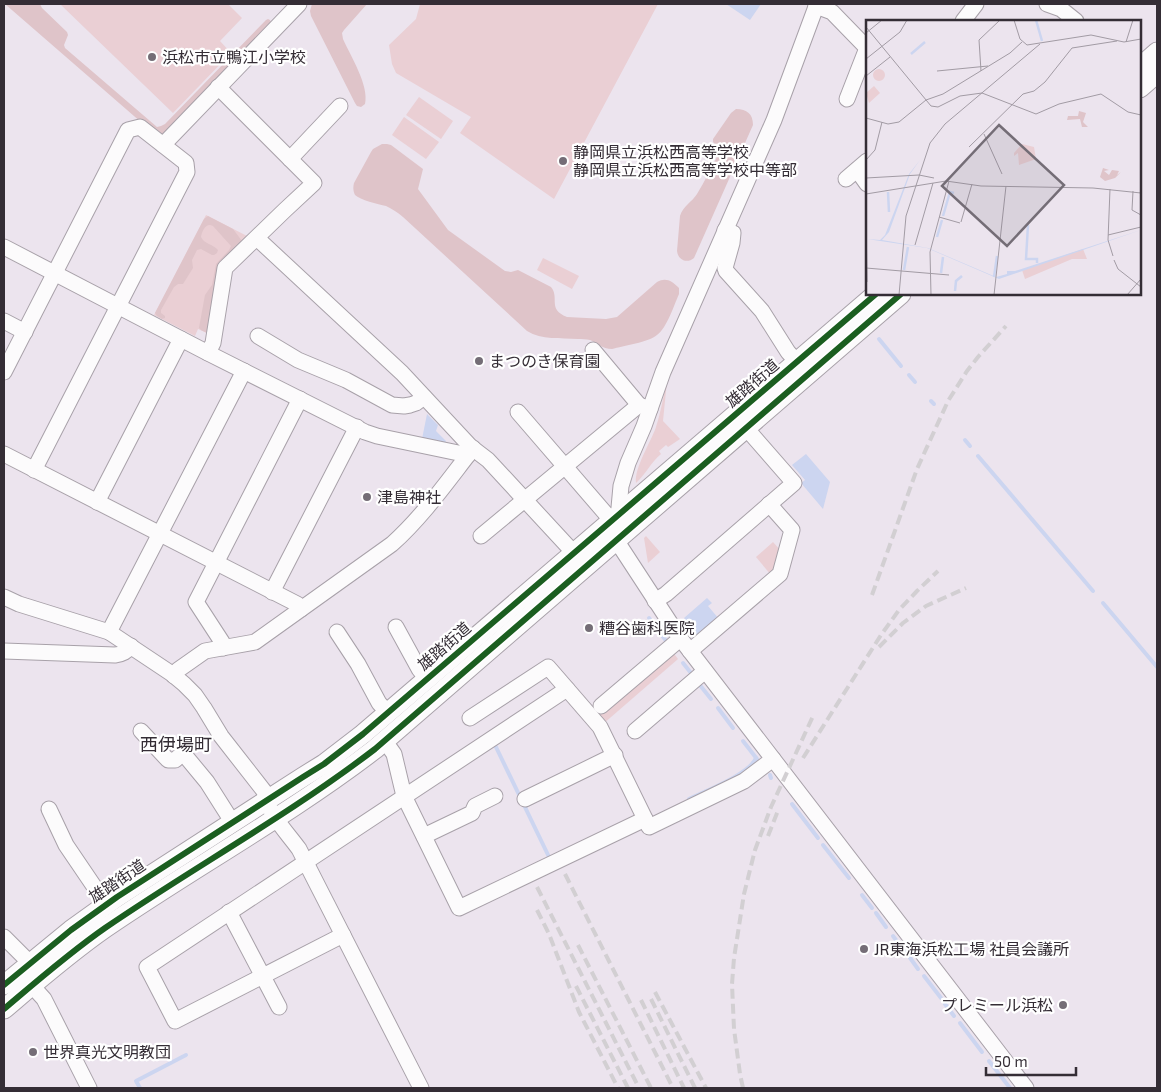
<svg xmlns="http://www.w3.org/2000/svg" width="1161" height="1092" font-family="'Exo 2','Noto Sans JP',sans-serif">
<style>
.green{fill:#eacfd4}
.forest{fill:#dfc4c9}
.water{fill:#ccd5f0}
.lines{fill:none;stroke-linecap:round;stroke-linejoin:round}
.stream{stroke:#ccd5f0;stroke-width:4}
.minor-casing{stroke:#a8a1a9;stroke-width:17}
.major-casing{stroke:#a8a1a9;stroke-width:21}
.minor{stroke:#fcfbfc;stroke-width:15}
.major{stroke:#fcfbfc;stroke-width:19}
.rail{stroke:#d2cfd2;stroke-width:4;stroke-dasharray:10 5;stroke-linecap:butt}
.cycleway-casing{stroke:#fff;stroke-width:9}
.cycleway{stroke:#1b5e20;stroke-width:6}
.poi-dot{fill:#746d76;stroke:#fff;stroke-width:2}
.labels{text-anchor:middle;stroke-width:4.5;stroke-linejoin:round;paint-order:stroke}
.poi-label{font-size:16px;fill:#342d35;stroke:#fff;text-anchor:start}
.street-label{font-size:16px;fill:#342d35;stroke:#fff}
.neighbourhood-label{font-size:18px;fill:#342d35;stroke:#fff}
.inset-river{fill:none;stroke:#ccd5f0;stroke-width:2.5}
.inset-road{fill:none;stroke:#a29ba4;stroke-width:1}
.view{fill:#746d76;fill-opacity:0.15;stroke:#746d76;stroke-width:2.5}
.inset-edge{fill:none;stroke:#342d35;stroke-width:2.5}
</style>
<rect width="100%" height="100%" fill="#ece4ee"/>
<g class="green">
<path d="M60,4H228L242,18L220,41L231,53L173,113Z"/>
<path d="M420,4H658L554,199L460,133L471,117L396,73L392,64L389,45L416,19Z"/>
<path d="M419,97L453,121L441,139L406,115Z"/>
<path d="M404,117L439,142L426,159L392,135Z"/>
<path d="M206,215L249,237L220,266L209,334L198,329L195,336L154,315Z"/>
<path d="M543,258L579,276L572,289L537,270Z"/>
<path d="M667,381L663,421L680,439L668,447L666,445L659,451L661,454C651,462 646,474 636,483C634,468 651,442 656,427C661,412 663,397 667,381Z"/>
<path d="M646,536L660,552L648,563L644,538Z"/>
<path d="M773,542L781,551L771,575L756,557Z"/>
<path d="M672,651L678,659L603,724L596,716Z"/>
</g>
<g class="forest">
<path d="M5,4H40L42,8L67,32L68,35L64,45L65,48L157,127L161,126L165,124L266,20L268,19L270,20L271,22L162,135L157,136Z"/>
<path d="M312,4H367L344,30L342,33L343,39C351,57 369,85 365,104L361,107L357,106L355,103L311,16L310,11Z"/>
<path d="M736,109C747,109 753,114 753,125L694,258C687,264 678,260 677,251L680,216C683,206 692,202 697,194C705,181 711,168 718,155V147L713,142V139L731,113Z"/>
<path d="M382,144H387L391,145L423,169L418,189L448,230L505,271L511,272L518,270L551,287C560,298 547,309 567,317L606,319L617,317L657,282C666,277 672,281 679,288V294C674,305 667,328 657,335C649,342 623,346 612,349C602,349 598,343 590,340C586,339 582,339 578,339C560,338 542,340 527,331L403,217C397,212 392,209 386,206C378,204 360,200 355,195C353,191 353,187 354,183L371,152L373,149Z"/>
<path d="M208,216L233,229L242,241L207,333L201,330L199,328L205,295L212,285L216,264L229,250L231,246L213,226C206,222 202,231 201,237C204,244 213,244 218,250L217,253L214,255H212L201,249L197,250L192,260L193,268L183,284H178L174,287L161,310V313L165,316V318L162,319L157,316L155,313L204,219Z"/>
</g>
<g class="water">
<path d="M726,4H761L750,20Z"/>
<path d="M427,414L438,425L436,431L446,441L445,444L422,439Z"/>
<path d="M806,454L830,482L823,509L801,483L805,480L792,465Z"/>
<path d="M707,598L712,603L708,606L719,619L698,637L684,618Z"/>
</g>
<g class="lines">
<g class="stream">
<path d="M879,339L901,366"/>
<path d="M909,375L915,382"/>
<path d="M931,401L934,404"/>
<path d="M965,440L970,446"/>
<path d="M978,456L1093,591"/>
<path d="M1103,603L1157,667"/>
<path d="M649,618L667,642"/>
<path d="M683,663L691,673"/>
<path d="M699,684L711,699"/>
<path d="M718,708L733,728"/>
<path d="M743,741L757,759"/>
<path d="M495,745L550,859"/>
<path d="M770,775L771,778"/>
<path d="M689,799C705,791 750,774 756,758"/>
<path d="M792,804L818,838"/>
<path d="M823,845L849,878"/>
<path d="M862,895L872,908"/>
<path d="M876,913L886,927"/>
<path d="M893,936L904,951"/>
<path d="M908,955L918,969"/>
<path d="M924,976L941,998"/>
<path d="M945,1004L954,1016"/>
<path d="M960,1023L982,1052"/>
<path d="M989,1061L1010,1088"/>
<path d="M140,1088L136,1081L186,1055"/>
</g>
<defs>
<g id="minor">
<path d="M817,4L774,120L663,372L644,426L628,463L621,486L616,540L680,638L1026,1088"/>
<path d="M1047,4L1061,9L1076,21"/>
<path d="M816,6L832,12L867,48"/>
<path d="M963,21L976,4"/>
<path d="M847,99L865,53L867,51"/>
<path d="M163,145L299,4"/>
<path d="M290,159L340,106"/>
<path d="M857,170L867,184"/>
<path d="M846,179L867,161"/>
<path d="M725,230L733,233L732,243L725,268L726,271L762,311L788,352L797,362"/>
<path d="M260,241L402,373L471,447L488,460L574,553"/>
<path d="M4,247L208,353L365,432L377,436L468,455L473,448"/>
<path d="M4,321L25,332"/>
<path d="M258,336L298,360L346,380L392,405L404,406L410,405L416,403L424,397"/>
<path d="M593,350L639,405"/>
<path d="M208,353L213,343L225,268L285,210L314,183L218,87"/>
<path d="M4,372L128,130L140,127L186,163L187,172L34,470"/>
<path d="M518,412L612,521"/>
<path d="M4,454L297,604L301,609"/>
<path d="M97,502L181,339"/>
<path d="M481,536L639,405L650,409"/>
<path d="M272,592L357,427"/>
<path d="M4,597L19,604L109,632L172,674L184,684L195,695L204,708L221,736L264,791C268,814 286,831 299,849L421,1088"/>
<path d="M655,601L666,594L794,483L746,428"/>
<path d="M396,627L419,669L427,679"/>
<path d="M109,632L244,371"/>
<path d="M337,632L358,664L379,703L388,713"/>
<path d="M223,648L222,642L196,602L300,399"/>
<path d="M4,651L115,655C123,654 126,652 131,646"/>
<path d="M690,651L780,574L792,530L769,504"/>
<path d="M174,676L178,670L205,651L255,642L392,544C421,518 444,486 468,455"/>
<path d="M601,706L680,639"/>
<path d="M470,718L548,667L600,727L649,827L744,781L773,759"/>
<path d="M141,731L168,760H175L183,753L207,782L233,823"/>
<path d="M635,731L705,671"/>
<path d="M384,740L394,754L404,796L459,908L645,819"/>
<path d="M525,799L615,755"/>
<path d="M49,809L66,845L106,904"/>
<path d="M424,836L472,813L475,806L495,796"/>
<path d="M229,912L279,1007"/>
<path d="M343,935L175,1021L147,967L567,689"/>
<path d="M4,937L30,963"/>
<path d="M25,978L44,999L89,1088"/>
</g>
<g id="major">
<path d="M1140,67L1157,52"/>
<path d="M1140,88L1157,73"/>
<path d="M4,985L71,930L117,897L303,777L324,764L363,734L876,294"/>
<path d="M4,1009C37,981 69,953 105,928C194,867 289,815 375,749L901,294"/>
</g>
</defs>
<use href="#minor" class="minor-casing"/>
<use href="#major" class="major-casing"/>
<use href="#minor" class="minor"/>
<use href="#major" class="major"/>
<g class="rail">
<path d="M872,595L917,469L948,401L967,371L978,357L1006,326"/>
<path d="M879,647L903,623L926,606L966,588"/>
<path d="M803,758L881,635L899,610L917,591L938,571"/>
<path d="M768,836L779,808"/>
<path d="M565,874L673,1088"/>
<path d="M537,887L639,1088"/>
<path d="M537,910L549,934L579,1012L618,1088"/>
<path d="M578,945L651,1088"/>
<path d="M576,986L628,1088"/>
<path d="M655,992L706,1088"/>
<path d="M651,999L695,1088"/>
<path d="M641,1000L684,1088"/>
<path d="M743,1088L740,1074L734,1029L732,984L734,958L744,894L755,850L771,807L814,714"/>
</g>
<defs>
<g id="cycleway">
<path d="M4,985L71,930L117,897L303,777L324,764L363,734L876,294"/>
<path d="M4,1009C37,981 69,953 105,928C194,867 289,815 375,749L901,294"/>
</g>
</defs>
<use href="#cycleway" class="cycleway-casing"/>
<use href="#cycleway" class="cycleway"/>
</g>
<g class="poi-dot">
<circle cx="152" cy="57" r="5"/>
<circle cx="563" cy="161" r="5"/>
<circle cx="479" cy="361" r="5"/>
<circle cx="367" cy="497" r="5"/>
<circle cx="589" cy="628" r="5"/>
<circle cx="864" cy="949" r="5"/>
<circle cx="1063" cy="1005" r="5"/>
<circle cx="33" cy="1052" r="5"/>
</g>
<g class="labels">
<g class="poi-label">
<text x="162" y="63">浜松市立鴨江小学校</text>
<text x="573" y="158">静岡県立浜松西高等学校<tspan x="573" dy="18">静岡県立浜松西高等学校中等部</tspan></text>
<text x="489" y="367">まつのき保育園</text>
<text x="377" y="503">津島神社</text>
<text x="599" y="634">糟谷歯科医院</text>
<text x="874" y="955">JR東海浜松工場 社員会議所</text>
<text x="1053" y="1011" text-anchor="end">プレミール浜松</text>
<text x="43" y="1058">世界真光文明教団</text>
</g>
<g class="street-label">
<text transform="translate(752 383) rotate(-41)" y="6">雄踏街道</text>
<text transform="translate(444 646) rotate(-41)" y="6">雄踏街道</text>
<text transform="translate(117 881) rotate(-34)" y="6">雄踏街道</text>
</g>
<g class="neighbourhood-label">
<text x="176" y="751">西伊場町</text>
</g>
</g>
<g transform="translate(866 20)">
<rect width="275" height="275" fill="#ece4ee"/>
<path d="M7 55a6 6 0 1 1 12 0a6 6 0 1 1-12 0ZM8,66L14,73L3,83L0,73ZM156,124L168,127L170,139L153,145L152,133L148,136V133ZM217,229L221,239H206L159,259L156,250Z" fill="#eacfd4"/>
<path d="M213,91L220,93L217,102L222,107H216L214,99L201,100L202,96H212ZM237,148L243,150L238,151L243,155L246,150L253,151L251,155L255,152L249,158L239,161L234,157Z" fill="#dfc4c9"/>
<path d="M54,140L44,154L23,212L16,220L62,228L130,257L141,254V251H149L275,210L133,259L61,228L1,219L14,220L19,215L43,154Z" fill="#ccd5f0"/>
<path class="inset-river" d="M170,0L176,21M45,34L59,22M22,172L23,192M77,196L84,172L88,173M162,205L160,239H171V243M71,217L76,200M38,250L42,227M75,253L77,237M128,257L131,236M89,271L90,261L96,256"/>
<path class="inset-road" d="M148,0L154,19L161,25L225,15L258,22L275,19M0,7L65,86L72,87L94,76L116,73M0,13L16,0M260,22L267,0M0,39L34,12L41,0M71,51L122,46M115,51L113,20L134,0M0,56L24,37M116,73L170,94L193,84L235,74L262,92L275,95M0,98L22,104L33,102L60,80L77,74L144,33L156,22M118,114L136,154M103,127L157,74L168,71L179,62L206,28L251,21M0,140L9,130L16,102M0,158L53,155L68,158M244,169L242,220L247,236M267,171L266,190L275,195M0,174L80,161L115,166L227,168L275,173M0,194L1,262M73,197L94,203M95,202L106,164M242,215L275,207M49,225L67,163M248,240L252,249L275,267M0,248L83,255M33,275L40,196L64,123L79,104L174,24M65,275L64,232L83,161M128,275L140,166M261,275L275,259"/>
<path class="view" d="M133,105L198,165L141,226L76,166Z"/>
<rect width="275" height="275" class="inset-edge"/>
</g>
<rect width="1161" height="1092" fill="none" stroke="#342d35" stroke-width="10"/>
<path d="M986 1067v8h90v-8" fill="none" stroke="#342d35" stroke-width="2.5"/>
<text x="994" y="1067" font-size="15" fill="#342d35" stroke="#ffffff" stroke-width="4" paint-order="stroke">50 m</text>
</svg>
